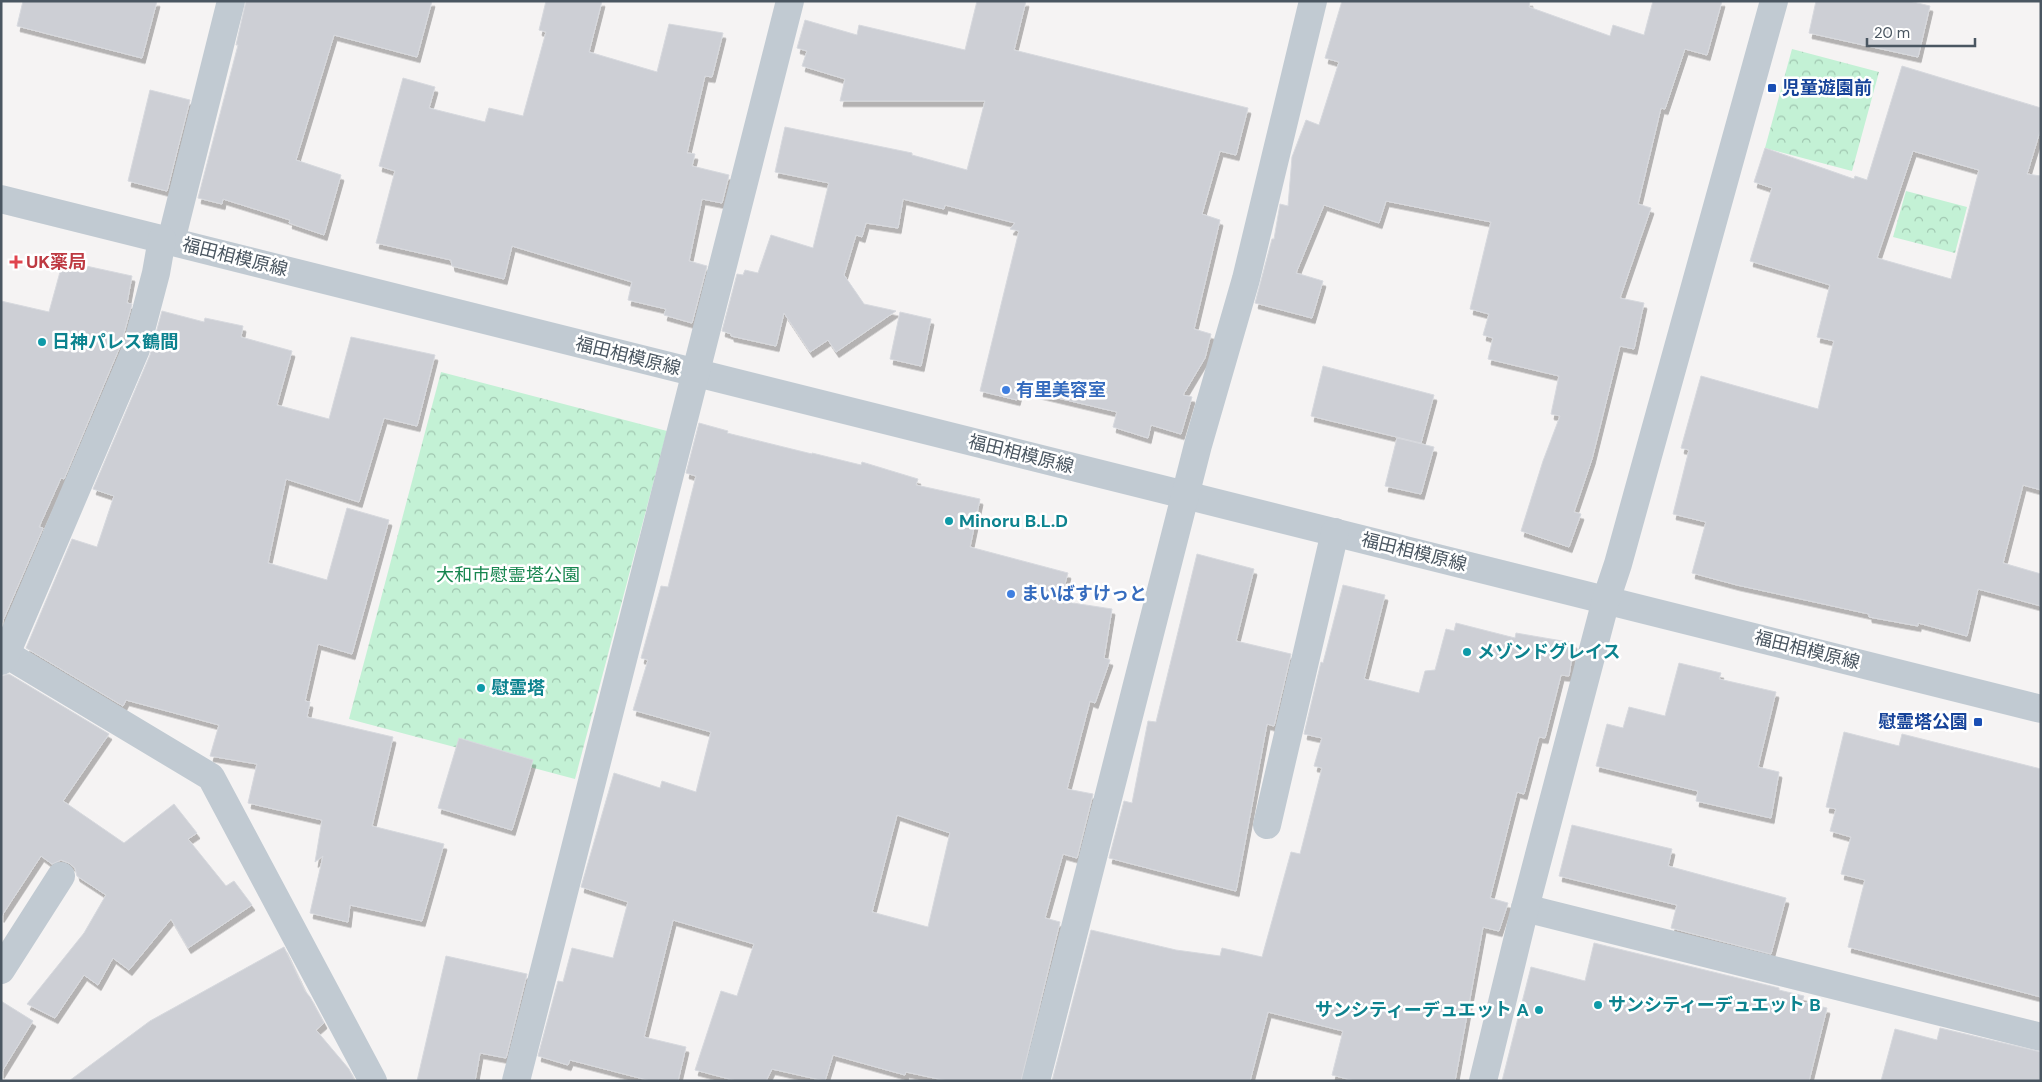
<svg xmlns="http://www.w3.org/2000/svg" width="2042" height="1082" font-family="'DM Sans','Noto Sans JP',sans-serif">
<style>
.forest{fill:url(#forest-crowns)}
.building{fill:#cdcfd5;stroke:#d7d9de;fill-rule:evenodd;filter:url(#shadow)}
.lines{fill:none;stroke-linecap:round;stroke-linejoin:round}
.minor{stroke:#c1cad2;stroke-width:28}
.transit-dot{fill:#1a4fb4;stroke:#fff;stroke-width:2}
.health-dot{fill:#e0444e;stroke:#fff;stroke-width:2}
.culture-dot{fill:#0f9aa8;stroke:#fff;stroke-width:2}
.shop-dot{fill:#3f7fe0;stroke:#fff;stroke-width:2}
.labels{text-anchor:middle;stroke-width:5;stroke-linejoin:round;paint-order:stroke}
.transit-label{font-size:18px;font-weight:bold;fill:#164399;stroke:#fff;text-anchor:start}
.street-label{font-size:18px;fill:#4a5661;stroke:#fff}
.health-label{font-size:18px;font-weight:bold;fill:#be3a42;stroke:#fff;text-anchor:start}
.culture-label{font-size:18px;font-weight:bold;fill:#0d838f;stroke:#fff;text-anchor:start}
.shop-label{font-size:18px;font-weight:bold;fill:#366cbe;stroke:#fff;text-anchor:start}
.park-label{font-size:18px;fill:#17864f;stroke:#fff}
</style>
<defs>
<pattern id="forest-crowns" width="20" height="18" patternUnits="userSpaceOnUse" patternTransform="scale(1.25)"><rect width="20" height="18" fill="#c3f1d5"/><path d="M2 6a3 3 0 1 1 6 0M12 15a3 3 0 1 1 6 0" fill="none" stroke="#a0c6b0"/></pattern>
<filter id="shadow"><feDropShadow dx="3" dy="5.5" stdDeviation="0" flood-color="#0004"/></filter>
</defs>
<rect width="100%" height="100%" fill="#f5f3f3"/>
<g class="forest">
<path d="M1792,49L1879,72L1852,171L1765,148Z"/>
<path d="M1906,191L1967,207L1955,253L1893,237Z"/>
<path d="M441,372L667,431L575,779L349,719Z"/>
</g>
<g class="building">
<path d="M23,1H157L142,58L17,26Z"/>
<path d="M246,1H432L417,57L334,35L296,160L341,175L324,235L289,223L290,220L223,199L222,204L198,198L238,45H236Z"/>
<path d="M546,1H602L589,52L657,72L669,24L723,33L712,77L705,76L687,153L695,154L692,166L729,175L722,203L702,199L689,261L707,266L692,323L664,315L666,309L628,300L632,282L512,246L504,279L452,266L451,260L376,243L395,171L379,166L403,78L435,87L429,108L485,122L489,108L523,116L546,32L539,30Z"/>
<path d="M977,1H1026L1014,50L1248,108L1236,155L1220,151L1202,214L1220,220L1194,329L1211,334L1205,358L1183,395L1192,397L1181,434L1151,425L1148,438L1113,427L1117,412L1020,389L1017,400L980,391L1019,231L1010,229L1015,223L945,205L944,209L903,199L898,228L866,223L862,237L856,235L844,275L864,304L896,311L836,352L828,340L810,352L784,313L776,346L731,336V334L722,331L737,274L743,275L745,270L758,273L771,235L813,248L829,183L775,172L785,127L912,153V155L967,170L985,101H840L845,79L802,66L807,51L797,48L805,20L857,35L859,25L965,50Z"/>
<path d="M1342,1H1530L1529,7L1610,36L1613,25L1644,35L1653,1H1722L1707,55L1685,49L1665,109L1661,108L1638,204L1651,208L1620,298L1644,303L1634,349L1620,346L1592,459L1574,512L1581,514L1569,547L1521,531L1543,461L1560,416L1551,414L1559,376L1488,359L1493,338L1483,335L1489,314L1470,309L1491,222L1386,201L1379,223L1324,205L1296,273L1323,281L1312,318L1255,303L1272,239H1274L1280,204L1288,206L1292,157L1306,120L1319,125L1339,62L1325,58Z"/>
<path d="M1816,1H1909L1930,6L1918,57L1809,33Z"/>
<path d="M1902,66L2041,108V128L2027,174L2041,176V490L2023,485L2003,563L2041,574V606L1978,589L1967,636L1918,623V626L1869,617V614L1737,585L1692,573L1706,522L1673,514L1689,450L1681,448L1701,376L1818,409L1834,341L1817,337L1830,285L1750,261L1772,188L1754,182L1765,148L1854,179L1855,176L1867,180ZM1913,151L1979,170L1951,279L1877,258Z"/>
<path d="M150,90L190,100L167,191L128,181Z"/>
<path d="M63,261L132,276L127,303L132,304L121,344L64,479L61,478L39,527L43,528L1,625V301L49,312Z"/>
<path d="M162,311L204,322L205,318L243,326L241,337L292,351L277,405L329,419L351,337L435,355L417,426L384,418L359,502L286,479L268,563L327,580L347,508L389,520L352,654L318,644L305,701L310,702L307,717L393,737L372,826L444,844L422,921L350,905L348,922L310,913L323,856L315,862L322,820L248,803L257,764L210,756L219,725L126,700L123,706L26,648L72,539L97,547L114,496L93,489L150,355Z"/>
<path d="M900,312L931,319L921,366L890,359Z"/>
<path d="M1323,366L1434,395L1421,443L1311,416Z"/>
<path d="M699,423L728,431L727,433L812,454V453L861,465L862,462L918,479L916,485L980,499L970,547L1068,573L1060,601L1112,609L1104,658L1110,660L1095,703L1090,701L1067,789L1093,794L1077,858L1063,854L1045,918L1060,922L1021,1081H948L906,1072L905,1075L833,1055L825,1081L772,1069L766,1081H737L695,1070L721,991L737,996L754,944L673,920L644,1037L686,1047L678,1081H651L570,1060L568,1065L538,1056L558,981L563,982L572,948L613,958L628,902L581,887L614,773L660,788L662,781L696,792L711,732L633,710L648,660L641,658L661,586L668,587L696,476L686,473ZM897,815L950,833L928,927L872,912Z"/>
<path d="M1397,438L1434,447L1421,494L1385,486Z"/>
<path d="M1197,554L1254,569L1236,641L1291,654L1274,726L1267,724L1236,891L1109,858L1124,801L1132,803L1148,721L1156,722Z"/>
<path d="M1343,585L1385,595L1364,679L1419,693L1425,671L1435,670L1446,629L1454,631L1456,623L1515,638L1516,633L1574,643L1569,676L1561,675L1545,738L1539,737L1524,794L1517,792L1490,898L1508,903L1499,931L1483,927L1455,1081H1355L1332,1075L1343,1031L1268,1012L1250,1081H1052L1091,930L1176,950L1220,956L1222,948L1262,957L1291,852L1300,854L1322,768L1314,766L1322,738L1304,734L1321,662L1323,663Z"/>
<path d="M1679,663L1721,673L1719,679L1776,692L1758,767L1779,772L1771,818L1696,801L1698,791L1596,766L1607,724L1623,728L1629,707L1665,716Z"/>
<path d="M9,674L109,734L63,801L124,843L174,804L197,833L188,839L226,886L234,881L252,905L188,948L171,919L129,970L113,958L98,985L84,975L55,1018L27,1004L84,933L106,895L77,876L75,868L69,863L61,860L52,864L41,856L1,917V676Z"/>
<path d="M1844,732L1899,746L1902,734L2041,769V997L1848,947L1865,880L1841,874L1851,837L1830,831L1836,809L1826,807Z"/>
<path d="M459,738L533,760L512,830L438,808Z"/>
<path d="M1572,825L1672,849L1668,866L1786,898L1771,954L1671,928L1677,905L1559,876Z"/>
<path d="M1594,943L1779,988V990L1804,996L1802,1002L1827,1008L1809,1081H1502L1531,967L1585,981Z"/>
<path d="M284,947L305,991L310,997L324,1023L316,1030L349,1069L355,1081H69L150,1021Z"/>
<path d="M446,956L527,974L506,1058L480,1053L475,1081H417Z"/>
<path d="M1,1001L33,1021L1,1073Z"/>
<path d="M1940,1028L2041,1052V1081H1881L1895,1029L1937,1040Z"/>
</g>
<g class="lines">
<g class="minor">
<path d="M1,199L2041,709"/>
<path d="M171,241L231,1"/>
<path d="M1,651L211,777L373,1081"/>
<path d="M1,661L6,654L136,349L156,273L162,239"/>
<path d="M1267,825L1335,532"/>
<path d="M1525,908L2041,1037"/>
<path d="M1,970L61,876"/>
<path d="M516,1081L790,1"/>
<path d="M1036,1081L1198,445L1246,279L1313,1"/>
<path d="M1483,1081L1525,908L1606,600L1618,564L1774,1"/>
</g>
</g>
<g class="transit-dot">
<rect x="1767" y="83" width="10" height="10" rx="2.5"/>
<rect x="1973" y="717" width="10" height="10" rx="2.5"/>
</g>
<path class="health-dot" d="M13.5 254.5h5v5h5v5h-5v5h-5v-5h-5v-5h5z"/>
<g class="culture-dot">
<circle cx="42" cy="342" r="5"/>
<circle cx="949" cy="521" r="5"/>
<circle cx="1467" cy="652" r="5"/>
<circle cx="481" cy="688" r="5"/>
<circle cx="1598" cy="1005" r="5"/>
<circle cx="1539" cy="1010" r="5"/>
</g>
<g class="shop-dot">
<circle cx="1006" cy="390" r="5"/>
<circle cx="1011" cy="594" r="5"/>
</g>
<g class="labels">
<g class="transit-label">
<text x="1782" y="94">児童遊園前</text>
<text x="1968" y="728" text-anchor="end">慰霊塔公園</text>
</g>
<g class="street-label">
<text transform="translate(235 257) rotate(14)" y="6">福田相模原線</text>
<text transform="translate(628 356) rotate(14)" y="6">福田相模原線</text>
<text transform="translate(1021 454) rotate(14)" y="6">福田相模原線</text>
<text transform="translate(1414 552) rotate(14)" y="6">福田相模原線</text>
<text transform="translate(1807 650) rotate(14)" y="6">福田相模原線</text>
</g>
<g class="health-label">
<text x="26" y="268">UK薬局</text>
</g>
<g class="culture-label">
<text x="52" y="348">日神パレス鶴間</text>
<text x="959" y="527">Minoru B.L.D</text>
<text x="1477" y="658">メゾンドグレイス</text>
<text x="491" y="694">慰霊塔</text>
<text x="1608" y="1011">サンシティーデュエット B</text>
<text x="1529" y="1016" text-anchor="end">サンシティーデュエット A</text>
</g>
<g class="shop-label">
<text x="1016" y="396">有里美容室</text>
<text x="1021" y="600">まいばすけっと</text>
</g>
<g class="park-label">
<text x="508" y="581">大和市慰霊塔公園</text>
</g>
</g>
<rect width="2042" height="1082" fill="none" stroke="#4a5661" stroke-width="5"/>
<path d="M1867 38v8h108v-8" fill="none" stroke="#4a5661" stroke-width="2.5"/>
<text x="1874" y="38" font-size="15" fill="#4a5661" stroke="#ffffff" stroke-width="4" paint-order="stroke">20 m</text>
</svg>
